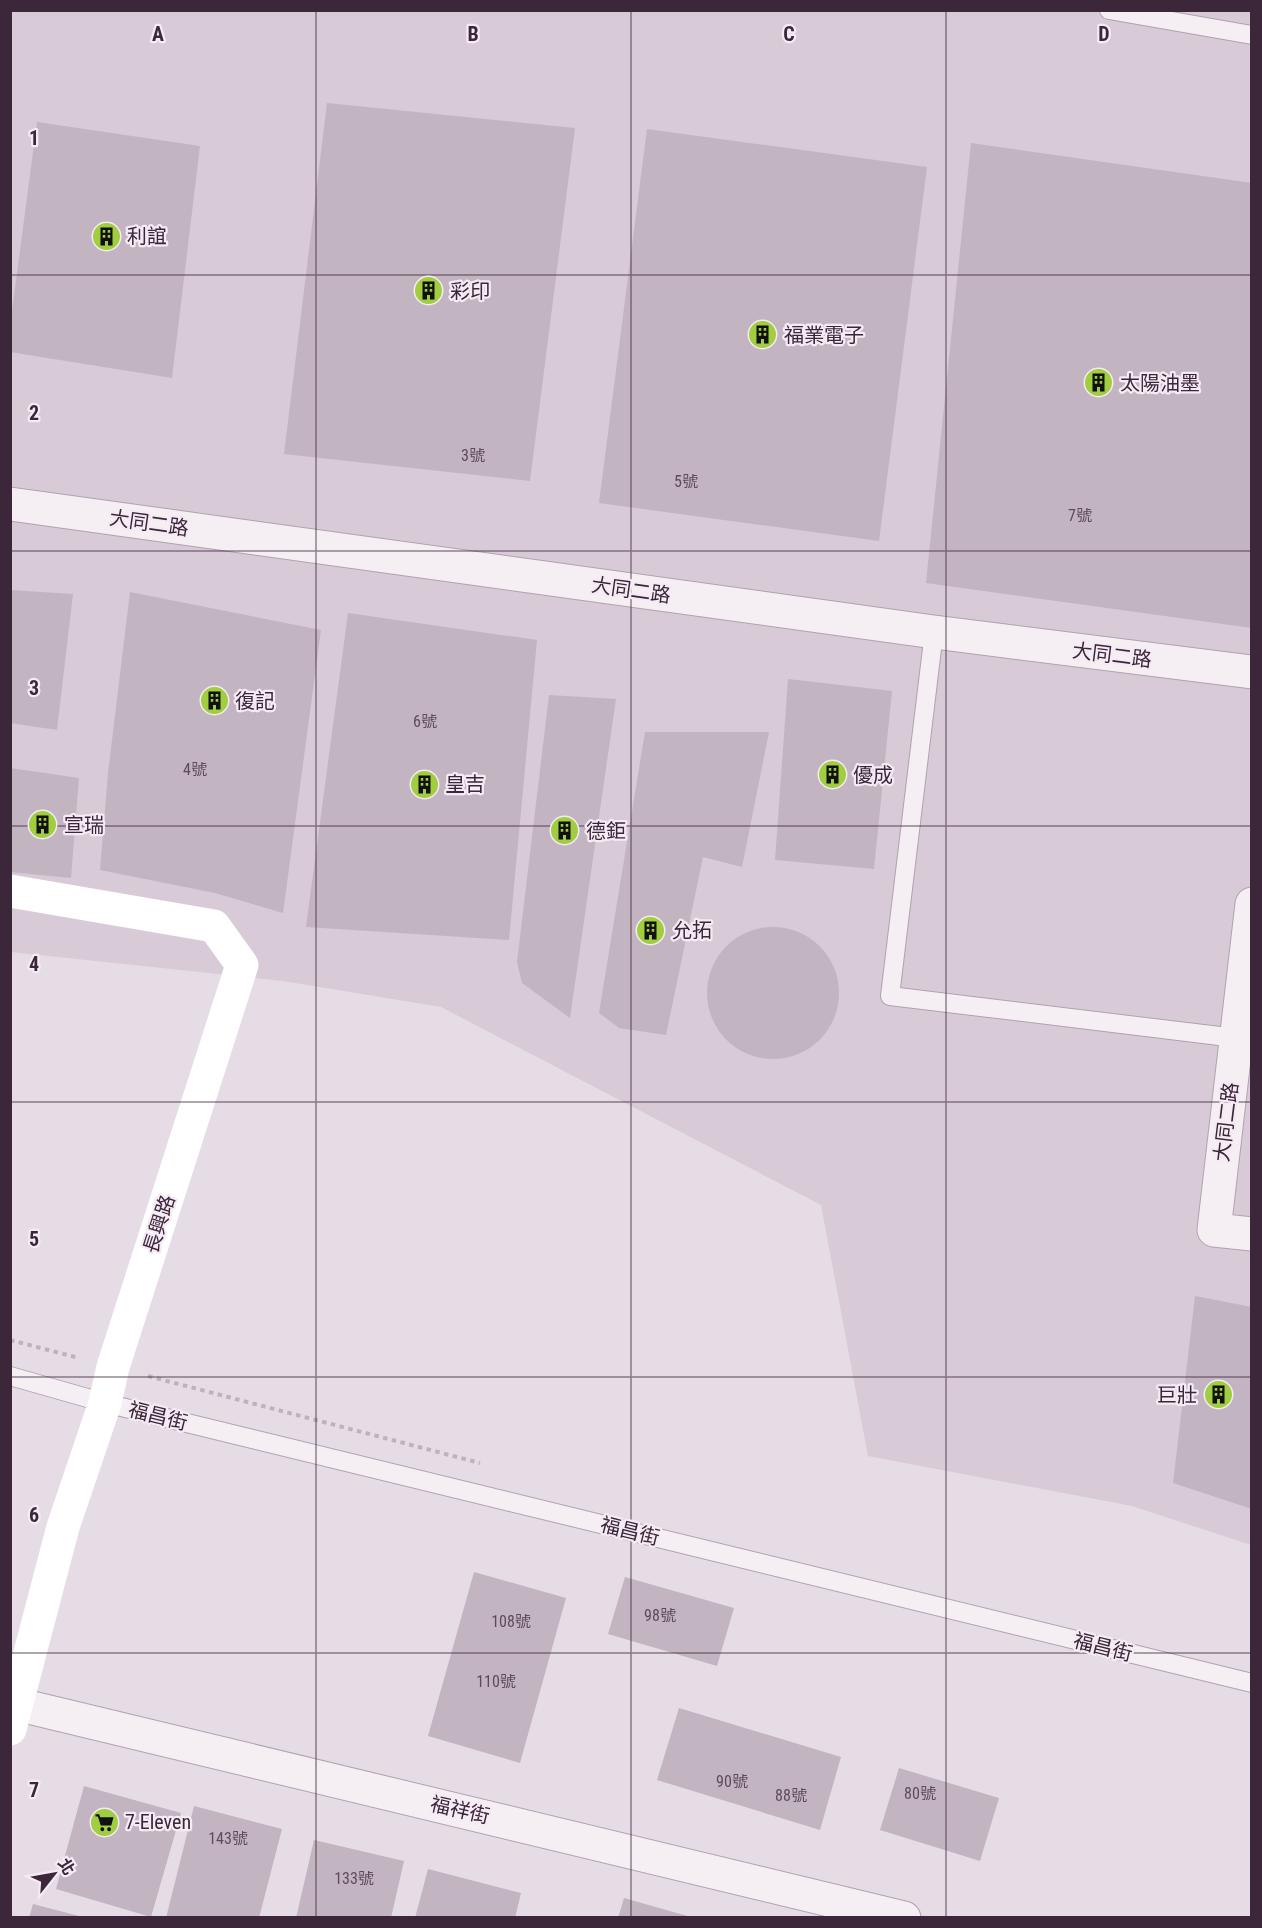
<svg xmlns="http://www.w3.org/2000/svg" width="1262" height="1928" font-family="'Roboto Condensed','Noto Sans TC',sans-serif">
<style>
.built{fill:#d8cad6}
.building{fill:#c3b4c2}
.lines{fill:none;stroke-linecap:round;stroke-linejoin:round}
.lane-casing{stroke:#b0a2af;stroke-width:20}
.street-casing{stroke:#b0a2af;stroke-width:35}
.path{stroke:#beb3bc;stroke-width:4;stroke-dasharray:4.5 4.5;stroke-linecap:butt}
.lane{stroke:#f5eff4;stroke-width:18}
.street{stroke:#f5eff4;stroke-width:33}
.secondary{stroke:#fff;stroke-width:33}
.grid{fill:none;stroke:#3c263a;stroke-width:1.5;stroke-opacity:0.55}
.labels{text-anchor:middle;stroke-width:4.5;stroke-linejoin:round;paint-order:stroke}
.number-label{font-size:16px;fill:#5e4a5c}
.poi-label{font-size:20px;fill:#3c263a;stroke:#f4ebf4;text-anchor:start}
.street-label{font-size:20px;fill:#3c263a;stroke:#f4ebf4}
.grid-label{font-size:20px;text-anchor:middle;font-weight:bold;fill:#3c263a;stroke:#f4ebf4;stroke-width:4.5;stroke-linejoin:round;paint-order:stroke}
</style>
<rect width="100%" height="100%" fill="#e6dce6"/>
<path class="built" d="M11,11H1251V1545L1132,1506L868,1456L821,1205L441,1007L283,981L11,952Z"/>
<g class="building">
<path d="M327,103L575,128L530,481L284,454Z"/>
<path d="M37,122L200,146L172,378L10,352V326Z"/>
<path d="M647,129L927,167L879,541L599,503Z"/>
<path d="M971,143L1252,183V628L926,583Z"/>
<path d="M10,590L73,594L57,730L10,723Z"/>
<path d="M130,592L321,630L283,913L215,893L100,870L108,773Z"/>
<path d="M348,613L537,640L509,940L306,927Z"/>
<path d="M788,679L892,691L874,869L775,860Z"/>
<path d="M549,695L616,699L570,1018L522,983L517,962Z"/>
<path d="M645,732H769L742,867L703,857L666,1035L619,1028L599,1013Z"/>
<path d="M10,768L79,778L71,878L10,872Z"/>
<circle cx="773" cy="993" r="66"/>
<path d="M1195,1296L1252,1307V1509L1173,1483Z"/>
<path d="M474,1572L566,1598L520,1763L428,1736Z"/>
<path d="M625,1577L734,1608L717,1666L608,1634Z"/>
<path d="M679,1708L841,1757L820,1830L657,1780Z"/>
<path d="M899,1768L999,1798L980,1861L880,1830Z"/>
<path d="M84,1786L181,1813L151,1917L56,1889Z"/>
<path d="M194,1806L282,1829L259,1918H166Z"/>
<path d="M314,1840L404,1861L391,1918H296Z"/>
<path d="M428,1869L521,1893L515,1918H415Z"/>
<path d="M624,1898L691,1917V1918H618Z"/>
<path d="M33,1904L83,1917V1918H29Z"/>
</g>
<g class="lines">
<defs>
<g id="lane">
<path d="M1109,10L1252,35"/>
<path d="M934,632L890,996L1236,1038"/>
<path d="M10,1376L105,1403L1252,1683"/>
</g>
<g id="street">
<path d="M10,504L934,632L1252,672"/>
<path d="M1252,904L1214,1230L1252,1234"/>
<path d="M16,1704L904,1918"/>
</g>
</defs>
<use href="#lane" class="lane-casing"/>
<use href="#street" class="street-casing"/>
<g class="path">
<path d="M10,1340L79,1358"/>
<path d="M148,1376L480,1463"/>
</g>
<use href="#lane" class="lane"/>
<use href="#street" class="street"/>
<path class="secondary" d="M10,891L214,926L242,965L113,1367L105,1403L63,1527L10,1729"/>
</g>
<path class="grid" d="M316,10V1918M631,10V1918M946,10V1918M10,275H1252M10,551H1252M10,826H1252M10,1102H1252M10,1377H1252M10,1653H1252"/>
<defs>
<symbol id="building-disc" viewBox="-11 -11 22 22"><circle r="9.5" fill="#a1cd40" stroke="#f4ebf4"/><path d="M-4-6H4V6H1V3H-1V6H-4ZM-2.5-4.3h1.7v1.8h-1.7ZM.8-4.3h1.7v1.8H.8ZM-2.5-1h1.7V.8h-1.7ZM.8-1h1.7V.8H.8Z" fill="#111"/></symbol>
<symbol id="supermarket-disc" viewBox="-11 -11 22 22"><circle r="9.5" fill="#a1cd40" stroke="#f4ebf4"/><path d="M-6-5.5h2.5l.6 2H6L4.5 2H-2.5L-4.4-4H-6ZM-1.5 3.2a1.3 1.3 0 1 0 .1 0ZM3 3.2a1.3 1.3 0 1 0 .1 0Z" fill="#111"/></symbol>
</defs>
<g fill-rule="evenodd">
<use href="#building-disc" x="90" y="220" width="33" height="33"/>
<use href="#building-disc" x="412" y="274" width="33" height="33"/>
<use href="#building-disc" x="746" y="318" width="33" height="33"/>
<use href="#building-disc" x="1082" y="366" width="33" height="33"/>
<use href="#building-disc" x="198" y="684" width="33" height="33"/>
<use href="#building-disc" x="816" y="758" width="33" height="33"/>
<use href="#building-disc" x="408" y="768" width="33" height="33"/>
<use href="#building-disc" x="26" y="808" width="33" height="33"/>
<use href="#building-disc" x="548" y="814" width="33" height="33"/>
<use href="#building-disc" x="634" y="914" width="33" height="33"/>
<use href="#building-disc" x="1202" y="1378" width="33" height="33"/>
<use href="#supermarket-disc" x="88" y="1806" width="33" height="33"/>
</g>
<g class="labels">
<g class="number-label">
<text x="473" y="461">3號</text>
<text x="686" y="487">5號</text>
<text x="1080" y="521">7號</text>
<text x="425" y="727">6號</text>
<text x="195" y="775">4號</text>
<text x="660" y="1621">98號</text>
<text x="511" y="1627">108號</text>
<text x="496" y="1687">110號</text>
<text x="732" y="1787">90號</text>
<text x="920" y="1799">80號</text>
<text x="791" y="1801">88號</text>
<text x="228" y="1844">143號</text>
<text x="354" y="1884">133號</text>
</g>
<g class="poi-label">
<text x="127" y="243">利誼</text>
<text x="450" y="298">彩印</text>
<text x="784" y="342">福業電子</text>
<text x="1120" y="390">太陽油墨</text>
<text x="235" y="708">復記</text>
<text x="853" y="782">優成</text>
<text x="445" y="791">皇吉</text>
<text x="64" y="832">宣瑞</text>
<text x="586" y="838">德鉅</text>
<text x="672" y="937">允拓</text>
<text x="1197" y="1402" text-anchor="end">巨壯</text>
<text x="125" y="1829">7-Eleven</text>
</g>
<g class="street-label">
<text transform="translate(149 523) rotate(8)" y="7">大同二路</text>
<text transform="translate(631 590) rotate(8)" y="7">大同二路</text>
<text transform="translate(1112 655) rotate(7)" y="7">大同二路</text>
<text transform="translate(1226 1122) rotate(-83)" y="7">大同二路</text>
<text transform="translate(159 1224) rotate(-72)" y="7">長興路</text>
<text transform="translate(158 1416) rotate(14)" y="7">福昌街</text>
<text transform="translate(630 1531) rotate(14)" y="7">福昌街</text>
<text transform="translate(1103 1647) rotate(14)" y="7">福昌街</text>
<text transform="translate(460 1810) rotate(13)" y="7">福祥街</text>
</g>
</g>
<g class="grid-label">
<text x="158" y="41">A</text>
<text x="473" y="41">B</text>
<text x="789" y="41">C</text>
<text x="1104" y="41">D</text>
<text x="34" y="145">1</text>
<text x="34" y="420">2</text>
<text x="34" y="695">3</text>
<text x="34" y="971">4</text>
<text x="34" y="1246">5</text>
<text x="34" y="1522">6</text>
<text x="34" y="1797">7</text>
</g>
<rect width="1262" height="1928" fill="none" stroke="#3c263a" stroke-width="24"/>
<g transform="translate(54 1874) rotate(59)" stroke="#f4ebf4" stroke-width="4.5" paint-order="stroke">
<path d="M0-4.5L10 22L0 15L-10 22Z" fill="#3c263a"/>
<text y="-9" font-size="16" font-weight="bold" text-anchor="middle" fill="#3c263a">北</text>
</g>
</svg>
